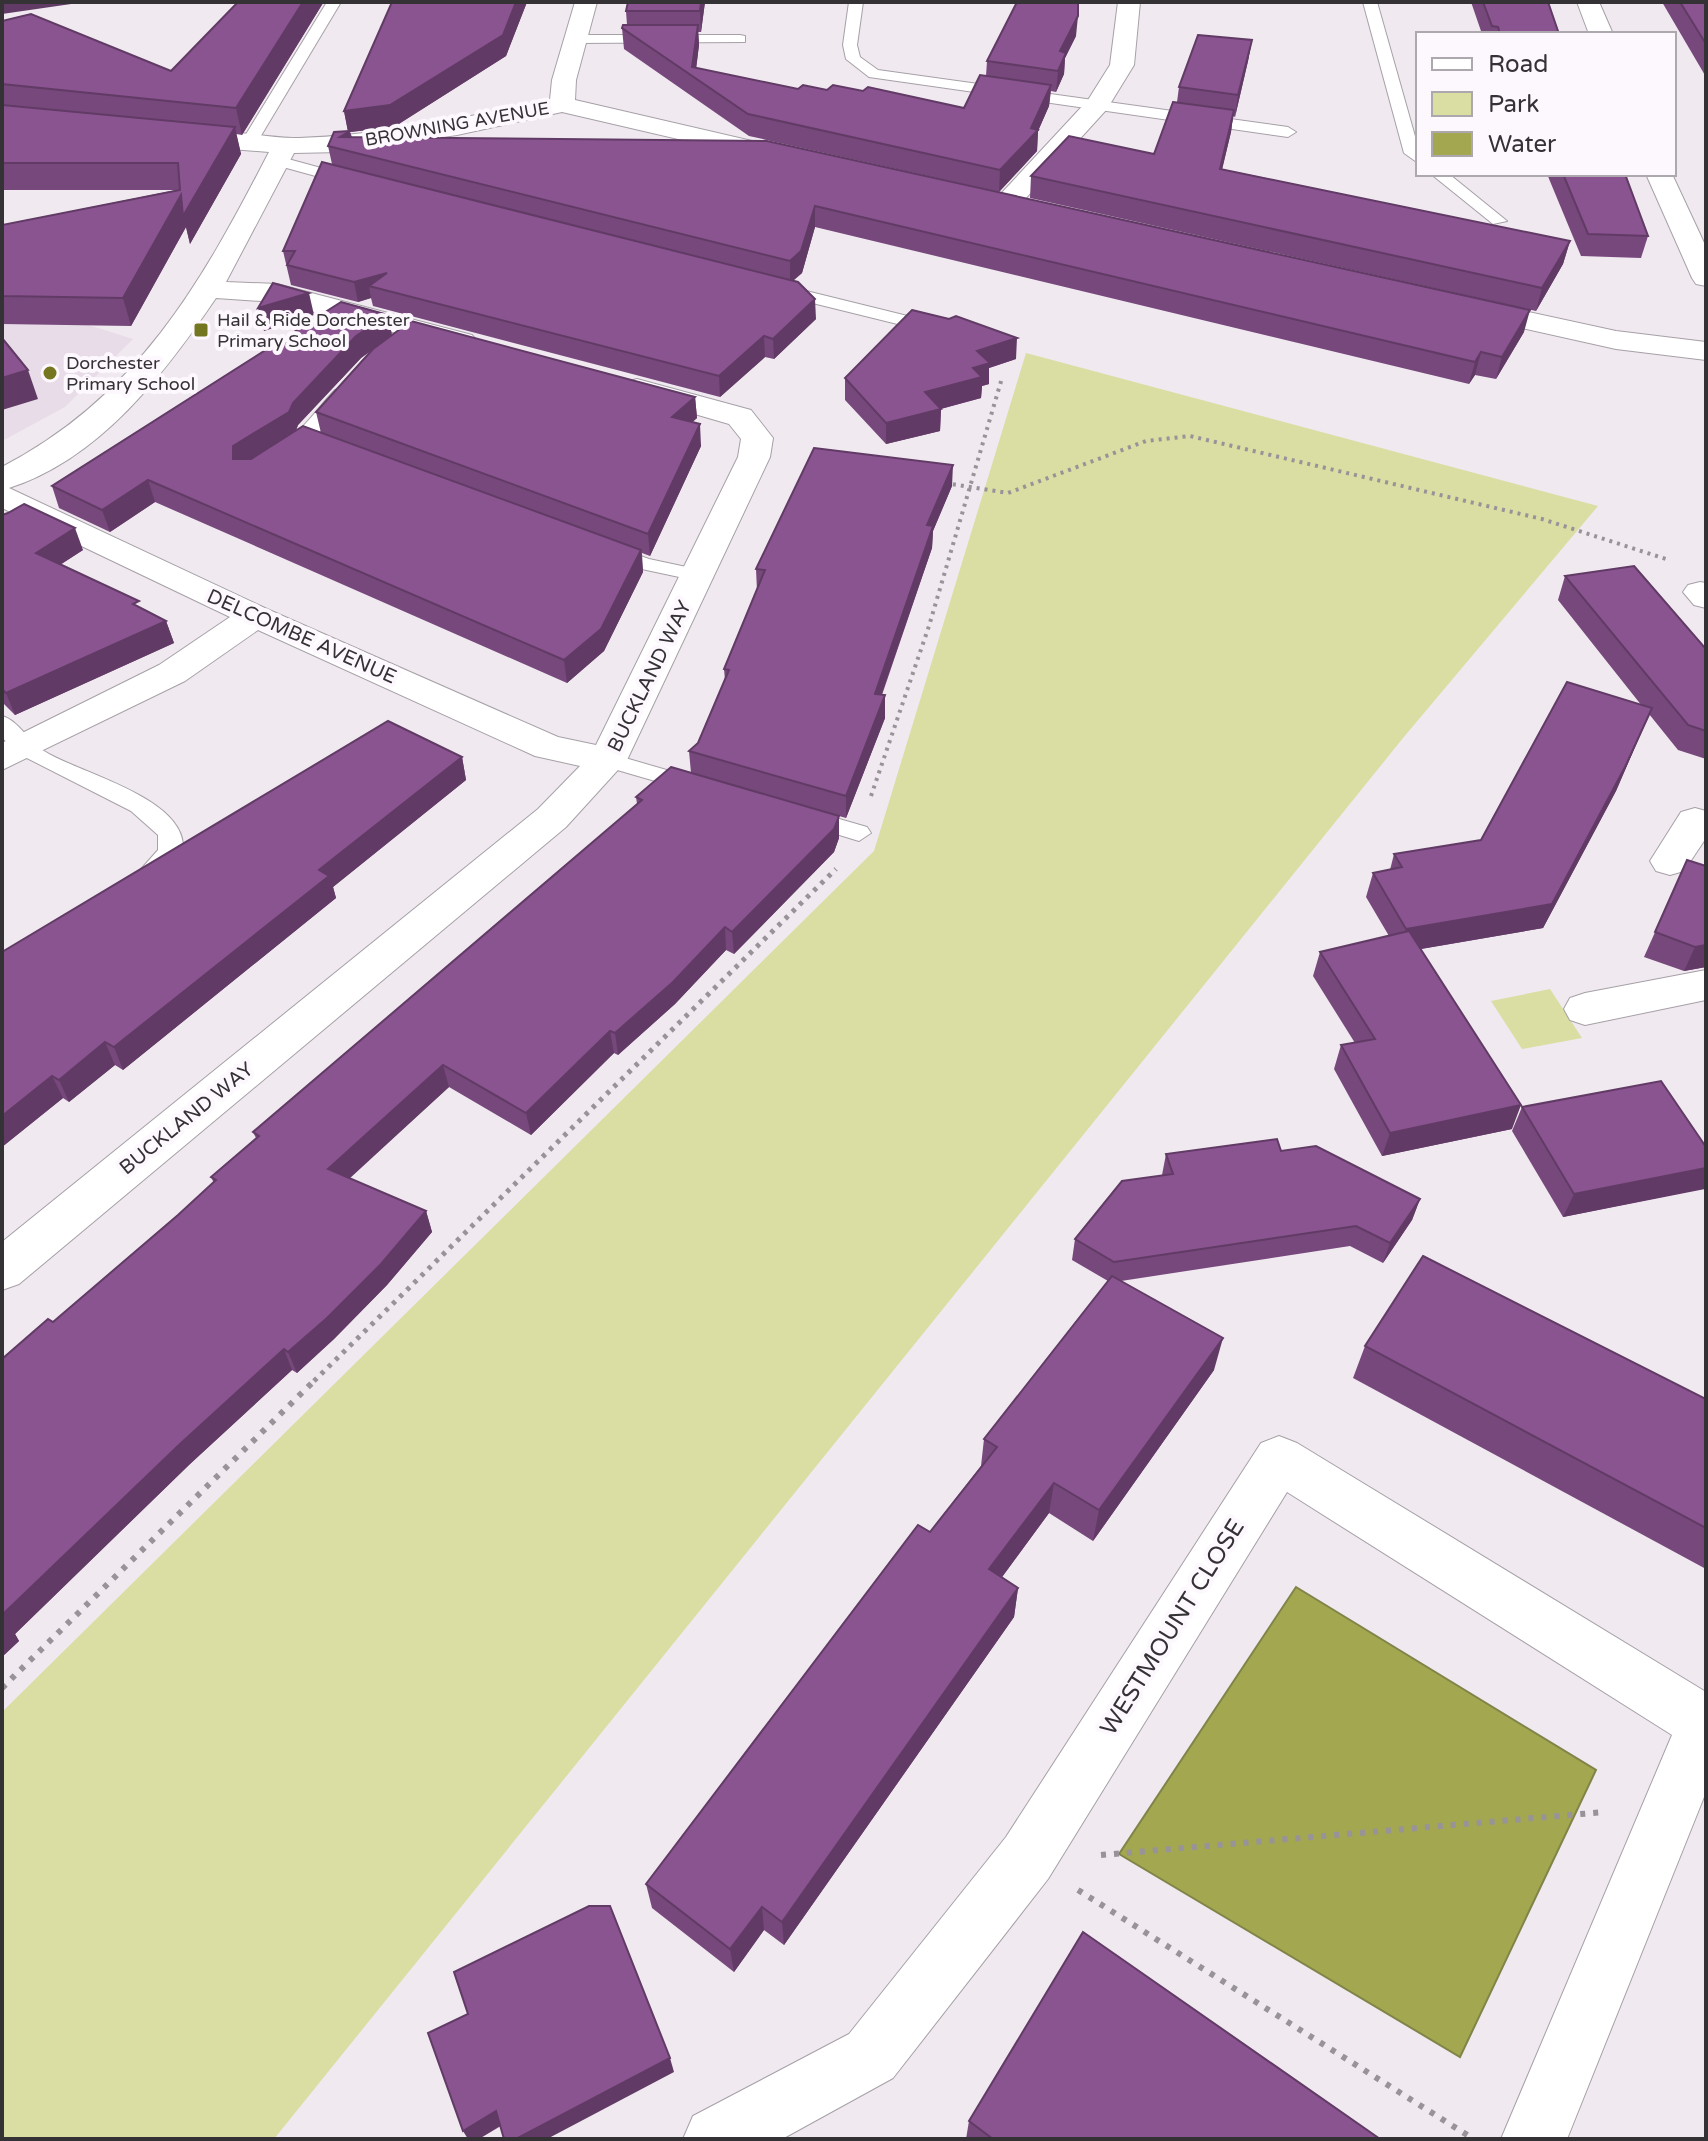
<svg xmlns="http://www.w3.org/2000/svg" width="1708" height="2141" font-family="'Varela Round',sans-serif">
<style>
.built{fill:#e7dce8}
.green{fill:#dadea2}
.water{fill:#a2a750;stroke:#818448;stroke-width:2}
.lines{fill:none;stroke-linecap:round;stroke-linejoin:round}
.service-casing{stroke:#a6a0a7;stroke-width:2}
.minor-casing{stroke:#a6a0a7;stroke-width:2}
.path-far2{stroke:#989398;stroke-width:4;stroke-dasharray:3 5;stroke-linecap:butt}
.path-far1{stroke:#989398;stroke-width:5;stroke-dasharray:4 6;stroke-linecap:butt}
.path{stroke:#989398;stroke-width:6;stroke-dasharray:5 8;stroke-linecap:butt}
.service{fill:#fff;fill-rule:evenodd}
.minor{fill:#fff;fill-rule:evenodd}
.wall{fill:#77487c;fill-rule:evenodd}
.shaded-wall{fill:#613b65}
.building{fill:#8a5490;stroke:#613b65;stroke-width:2}
.poi-dot{fill:#74771f;stroke:#fdf7fe;stroke-width:3}
.labels{text-anchor:middle;stroke-width:8;stroke-linejoin:round;paint-order:stroke}
.far-street-label{font-size:18px;fill:#343234;stroke:#fdf7fe}
.far-poi-label{font-size:18px;fill:#343234;stroke:#fdf7fe;text-anchor:start}
.street-label{font-size:20px;fill:#343234;stroke:#fdf7fe}
.near-street-label{font-size:24px;fill:#343234;stroke:#fdf7fe}
</style>
<rect width="100%" height="100%" fill="#f0e9f0"/>
<path class="built" d="M2,298L133,339L65,407L2,441Z"/>
<g class="green">
<path d="M1026,353L1598,506L1403,738L274,2139H2V1712L874,851Z"/>
<path d="M1550,989L1582,1038L1522,1049L1491,1001Z"/>
</g>
<path class="water" d="M1296,1587L1596,1770L1460,2057L1119,1854Z"/>
<g class="lines">
<defs>
<g id="service">
<path d="M327,2H341L256,144L243,147L240,144Z"/>
<path d="M849,2H863L857,45L860,57L878,70L1288,127L1296,132L1288,137L869,77L846,59L843,45Z"/>
<path d="M1363,2H1377L1418,147V163L1404,153Z"/>
<path d="M740,35L745,36V42L575,43L568,39L575,35Z"/>
<path d="M277,156L358,178L360,181L352,186L272,164V158Z"/>
<path d="M1431,174H1449L1507,221L1493,224Z"/>
<path d="M782,285L940,324L943,328L934,333L776,294V286Z"/>
<path d="M341,389L350,394C336,412 303,461 279,455V447C301,433 316,410 335,390Z"/>
<path d="M610,545L649,559L705,571L708,575L698,581L637,568L603,555L600,551Z"/>
<path d="M2,716C18,720 29,742 44,751C79,773 179,796 183,844C179,863 160,889 138,883L134,877L158,850V835L131,811L15,752L2,737Z"/>
<path d="M608,753L701,780L704,785L693,792L600,765L597,760L600,755Z"/>
<path d="M808,810L867,827L871,833L859,841L800,823L796,818L800,813Z"/>
</g>
<g id="minor">
<path d="M575,2H597L576,80L575,100L782,148L786,153L782,158L773,161L562,112L457,135L341,152L294,153L226,282L277,284L472,335L477,341L472,347L462,350L276,302L216,298C165,373 100,459 9,488L267,609L558,737L596,745L738,457L741,439L729,424L626,394L622,388L626,382L637,379L751,410L773,438L770,457L627,760L566,827L19,1284L2,1290V1242L538,809L580,766L535,756L258,630L185,681L2,770V743L159,665L230,617L2,508V467C138,396 201,284 269,152L179,145L170,142L166,137L170,132C207,123 260,139 299,138C384,135 467,117 550,100L552,80Z"/>
<path d="M1118,2H1140L1134,65L1107,109L1015,210H997L993,204L997,198L1088,100L1110,65Z"/>
<path d="M1577,2H1599L1613,34H1589Z"/>
<path d="M1646,174H1672L1706,247V286L1696,284L1692,278Z"/>
<path d="M1469,299L1616,331L1706,342V360L1616,349L1459,314L1455,308L1459,302Z"/>
<path d="M1700,582L1706,583V608L1694,605L1683,592L1688,585Z"/>
<path d="M1695,808L1706,811V838L1684,871L1670,875L1656,871L1650,861L1681,812Z"/>
<path d="M1706,970V1000L1585,1025L1570,1020L1564,1009L1570,998L1585,993Z"/>
<path d="M1279,1436L1297,1443L1706,1692V1792L1567,2139H1501L1672,1735L1287,1492L1048,1879L893,2078L782,2139H683L693,2116L849,2034L1006,1837L1261,1443Z"/>
</g>
</defs>
<use href="#service" class="service-casing"/>
<use href="#minor" class="minor-casing"/>
<g class="path-far2">
<path d="M945,483L1008,493L1146,441L1190,436L1542,519L1669,560"/>
<path d="M871,796L929,626L1002,378"/>
</g>
<path class="path-far1" d="M314,1381L836,869"/>
<g class="path">
<path d="M2,1688L316,1379"/>
<path d="M1101,1855L1605,1812"/>
<path d="M1078,1890L1472,2138"/>
</g>
<use href="#service" class="service"/>
<use href="#minor" class="minor"/>
</g>
<g class="wall">
<path d="M392,2H527L506,56L394,127L350,132L352,137L767,141L1524,332L1496,379L1475,375L1469,384L815,227L802,273L793,281L816,319L774,359L765,357L720,397L373,306L371,298L358,302L291,285L283,251L332,164L328,146L348,131L344,111Z"/>
<path d="M705,2L701,32H698L699,45L696,68L798,89L863,91L964,108L986,76L987,61L1076,36L1065,58L1064,74L1056,92L1051,91L1049,106L1038,131L1037,151L999,192L749,136L624,49L622,28L627,25L626,11Z"/>
<path d="M1471,2H1548L1559,34H1482Z"/>
<path d="M1662,2H1706V77Z"/>
<path d="M323,3L242,135L236,134L241,154L190,244L186,227L131,326L2,324V225L176,190H2V21L171,71Z"/>
<path d="M1252,40L1248,61L1235,117L1233,116L1231,132L1222,169L1570,241L1563,264L1536,311L1030,198L1031,176L1154,154L1177,102L1179,87Z"/>
<path d="M1547,174H1625L1648,236L1641,258L1581,256Z"/>
<path d="M388,315L392,335L695,397L697,418L692,422L701,446L650,556L642,553L643,572L604,651L567,683L155,502L110,532L59,508L52,486ZM370,351L316,412L321,433L296,431L298,425L361,358Z"/>
<path d="M1016,359L989,368V384L982,386L981,398L941,409L940,431L886,444L845,400V378Z"/>
<path d="M952,486L933,531L932,548L882,695H885V718L846,818L804,806L839,838L834,852L734,954L726,950L675,1004L618,1055L614,1053L531,1135L449,1087L349,1178L426,1211L432,1232L387,1285L334,1339L297,1373L292,1370L190,1464L15,1634L19,1641L2,1657L53,1322L178,1215L214,1183L211,1177L256,1138L253,1132L637,804L636,797L691,773L689,751L698,743L725,680L724,669L757,591L756,569Z"/>
<path d="M2,515L83,550L60,565L166,621L174,643L15,715L2,702Z"/>
<path d="M1565,576L1706,649V759L1678,750L1649,714L1616,791L1543,928L1420,949L1512,1129L1382,1156L1334,1069L1341,1045L1355,1043L1313,976L1320,952L1389,936L1366,897L1373,873L1390,870L1394,854L1481,840L1642,706L1558,600Z"/>
<path d="M462,757L466,780L333,887L336,898L123,1070L115,1065L69,1102L63,1098L2,1147V952Z"/>
<path d="M1687,860L1706,967L1684,971L1644,957Z"/>
<path d="M1522,1107L1706,1147V1188L1563,1217L1512,1131Z"/>
<path d="M1281,1151L1420,1199L1412,1220L1383,1263L1350,1246L1121,1281L1214,1370L1093,1541L1049,1513L1002,1577L1018,1588L1014,1617L784,1945L764,1930L734,1972L652,1908L646,1884L930,1532L981,1466L984,1439L1108,1281L1072,1260L1075,1239L1162,1175L1166,1154Z"/>
<path d="M1365,1346L1706,1399V1569L1353,1378Z"/>
<path d="M969,2121L1380,2139H966Z"/>
</g>
<g class="shaded-wall">
<path d="M2,2H85L2,14Z"/>
<path d="M303,2L323,3L242,135L236,108Z"/>
<path d="M516,2H527L506,56L394,127L350,132L354,152L340,137L348,132L344,111Z"/>
<path d="M701,2H705L701,32L700,11Z"/>
<path d="M1078,16L1076,36L1065,58L1064,74L1056,92L1060,51Z"/>
<path d="M698,25L699,45L695,78L692,67Z"/>
<path d="M1252,40L1248,61L1235,117L1238,95Z"/>
<path d="M1051,85L1049,106L1038,131L1037,151L999,192L1000,170L1031,128Z"/>
<path d="M1234,110L1231,132L1217,191L1220,169Z"/>
<path d="M235,127L241,154L190,244L186,227L131,326L123,298L181,195Z"/>
<path d="M815,206V227L802,273L790,283V261Z"/>
<path d="M1570,241L1563,264L1536,311L1542,288Z"/>
<path d="M387,273L369,286L371,298L358,302L354,282Z"/>
<path d="M309,293L314,315L264,331L258,308Z"/>
<path d="M815,299L816,319L774,359L773,339Z"/>
<path d="M1530,310L1524,332L1496,379L1502,357Z"/>
<path d="M388,315L392,336L361,358L298,425L294,434L239,468L233,459V446L293,403L356,336Z"/>
<path d="M764,336L765,357L720,397L719,376Z"/>
<path d="M1017,338L1016,359L989,368V384L982,386L981,398L925,413V392L977,351Z"/>
<path d="M1481,352L1475,375L1469,384L1475,362Z"/>
<path d="M28,370L38,399L2,410V378Z"/>
<path d="M695,397L697,418L674,439L672,417Z"/>
<path d="M941,409L940,431L886,444V423Z"/>
<path d="M700,424L701,446L650,556L648,534Z"/>
<path d="M953,465L952,486L933,531L932,548L874,716L875,694L927,525Z"/>
<path d="M148,480L155,502L110,532L102,510Z"/>
<path d="M75,528L83,550L44,575L36,553Z"/>
<path d="M641,550L643,572L604,651L567,683L564,660Z"/>
<path d="M166,621L174,643L15,715L6,693Z"/>
<path d="M885,695V718L846,818V796Z"/>
<path d="M1652,708L1616,791L1543,928L1398,953L1406,929Z"/>
<path d="M462,757L466,780L333,887L336,898L123,1070L114,1047L319,870Z"/>
<path d="M839,816V838L834,852L734,954L732,932Z"/>
<path d="M725,927L726,950L675,1004L618,1055L615,1033Z"/>
<path d="M1706,945V967L1684,971L1695,947Z"/>
<path d="M610,1031L614,1053L531,1135L526,1113Z"/>
<path d="M105,1042L115,1065L69,1102L59,1080Z"/>
<path d="M443,1065L449,1087L336,1191L328,1169Z"/>
<path d="M52,1076L63,1098L2,1147V1116Z"/>
<path d="M1521,1105L1512,1129L1382,1156L1390,1133Z"/>
<path d="M1706,1168L1705,1189L1563,1217L1574,1194Z"/>
<path d="M1420,1199L1412,1220L1383,1263L1390,1243Z"/>
<path d="M426,1211L432,1232L387,1285L334,1339L297,1373L288,1352Z"/>
<path d="M1223,1338L1214,1370L1093,1541L1099,1510Z"/>
<path d="M284,1349L292,1370L190,1464L15,1634L19,1641L2,1657V1615L180,1444Z"/>
<path d="M1054,1483L1049,1513L986,1599L989,1569Z"/>
<path d="M1018,1588L1014,1617L784,1945L782,1922Z"/>
<path d="M762,1907L764,1930L734,1972L730,1949Z"/>
<path d="M670,2058L674,2072L547,2139H516Z"/>
<path d="M496,2111L504,2124L479,2139H468L463,2131Z"/>
</g>
<g class="building">
<path d="M238,2H303L236,108L2,84V21L31,14L171,71Z"/>
<path d="M392,2H516L503,35L390,105L344,111Z"/>
<path d="M628,2H701L700,11H626Z"/>
<path d="M1017,2H1078V16L1060,51L1066,53L1058,71L987,61Z"/>
<path d="M1483,2H1548L1559,34H1500L1498,27L1492,26Z"/>
<path d="M1680,2H1706V44Z"/>
<path d="M623,25H698L692,67L798,89L803,85L827,90L833,85L863,91L868,87L964,108L980,75L1051,85L1031,128L1038,130L1000,170L748,114L622,28Z"/>
<path d="M1198,35L1252,40L1238,95L1179,87Z"/>
<path d="M1173,102L1234,110L1220,169L1570,241L1542,288L1031,176L1069,136L1154,154Z"/>
<path d="M2,105L235,127L183,216L181,195L123,298L2,296V225L180,190L178,163H2Z"/>
<path d="M350,131L340,137L767,141L1530,310L1502,357L1481,352L1475,362L815,206L801,251L790,261L328,146L334,132Z"/>
<path d="M322,162L798,282L815,299L773,339L764,336L719,376L369,286L387,273L354,282L287,265L295,251H283Z"/>
<path d="M1563,174H1625L1648,236L1588,234Z"/>
<path d="M273,283L309,293L258,308Z"/>
<path d="M341,302L388,315L356,336L293,403L289,412L233,446V459H251L303,426L641,550L601,629L564,660L148,480L102,510L52,486Z"/>
<path d="M912,310L949,319L956,316L1017,338L977,351L990,363L973,368L982,377L925,392L941,409L886,423L845,378Z"/>
<path d="M411,321L695,397L672,417L700,424L648,534L316,412L373,349Z"/>
<path d="M2,338L28,370L2,378Z"/>
<path d="M814,448L953,465L927,525L933,526L875,694L885,695L846,796L689,751L698,743L729,670L724,669L765,570L756,569Z"/>
<path d="M24,504L75,528L36,553L139,601L133,604L166,621L6,693L2,689V515L8,513Z"/>
<path d="M1634,566L1706,649V731L1688,725L1565,576Z"/>
<path d="M1567,682L1652,708L1625,767L1552,904L1406,929L1373,873L1402,867L1394,854L1481,840Z"/>
<path d="M388,721L462,757L319,870L329,876L114,1047L105,1042L59,1080L52,1076L2,1116V952Z"/>
<path d="M671,767L839,816L834,829L732,932L725,927L673,982L615,1033L610,1031L526,1113L443,1065L328,1169L426,1211L381,1264L327,1318L288,1352L284,1349L180,1444L2,1615V1359L48,1319L53,1322L178,1215L216,1180L211,1177L259,1136L253,1132L642,800L636,797Z"/>
<path d="M1687,860L1706,866V945L1695,947L1655,932Z"/>
<path d="M1409,931L1521,1105L1390,1133L1341,1045L1375,1039L1320,952Z"/>
<path d="M1661,1081L1706,1147V1168L1574,1194L1522,1107Z"/>
<path d="M1277,1139L1281,1151L1316,1146L1420,1199L1390,1243L1356,1226L1114,1262L1075,1239L1122,1181L1173,1174L1166,1154Z"/>
<path d="M1423,1256L1706,1399V1528L1365,1346Z"/>
<path d="M1112,1276L1223,1338L1099,1510L1054,1483L989,1569L1018,1588L782,1922L762,1907L730,1949L646,1884L918,1525L930,1532L997,1447L984,1439Z"/>
<path d="M589,1906H610L670,2058L516,2139H504L496,2111L463,2131L428,2033L468,2014L454,1972Z"/>
<path d="M1083,1932L1380,2139H993L969,2121Z"/>
</g>
<g class="poi-dot">
<rect x="193" y="322" width="16" height="16" rx="4"/>
<circle cx="50" cy="373" r="8"/>
</g>
<g class="labels">
<g class="far-street-label">
<text transform="translate(457 124) rotate(-10)" y="6">BROWNING AVENUE</text>
</g>
<g class="far-poi-label">
<text x="217" y="326">Hail &amp; Ride Dorchester<tspan x="217" dy="21">Primary School</tspan></text>
<text x="66" y="369">Dorchester<tspan x="66" dy="21">Primary School</tspan></text>
</g>
<g class="street-label">
<text transform="translate(302 636) rotate(24)" y="7">DELCOMBE AVENUE</text>
<text transform="translate(649 676) rotate(-64)" y="7">BUCKLAND WAY</text>
<text transform="translate(186 1118) rotate(-39)" y="7">BUCKLAND WAY</text>
</g>
<g class="near-street-label">
<text transform="translate(1172 1627) rotate(-58)" y="8">WESTMOUNT CLOSE</text>
</g>
</g>
<rect width="1708" height="2141" fill="none" stroke="#343234" stroke-width="8"/>
<rect x="1416" y="32" width="260" height="144" fill="#fdf7fe" stroke="#ada8ad" stroke-width="2"/>
<rect x="1432" y="58" width="40" height="12" fill="#ffffff" stroke="#ada8ad" stroke-width="2"/>
<text x="1488" y="72" font-size="24" fill="#343234">Road</text>
<rect x="1432" y="92" width="40" height="24" fill="#dadea2" stroke="#ada8ad" stroke-width="2"/>
<text x="1488" y="112" font-size="24" fill="#343234">Park</text>
<rect x="1432" y="132" width="40" height="24" fill="#a2a750" stroke="#ada8ad" stroke-width="2"/>
<text x="1488" y="152" font-size="24" fill="#343234">Water</text>
</svg>
